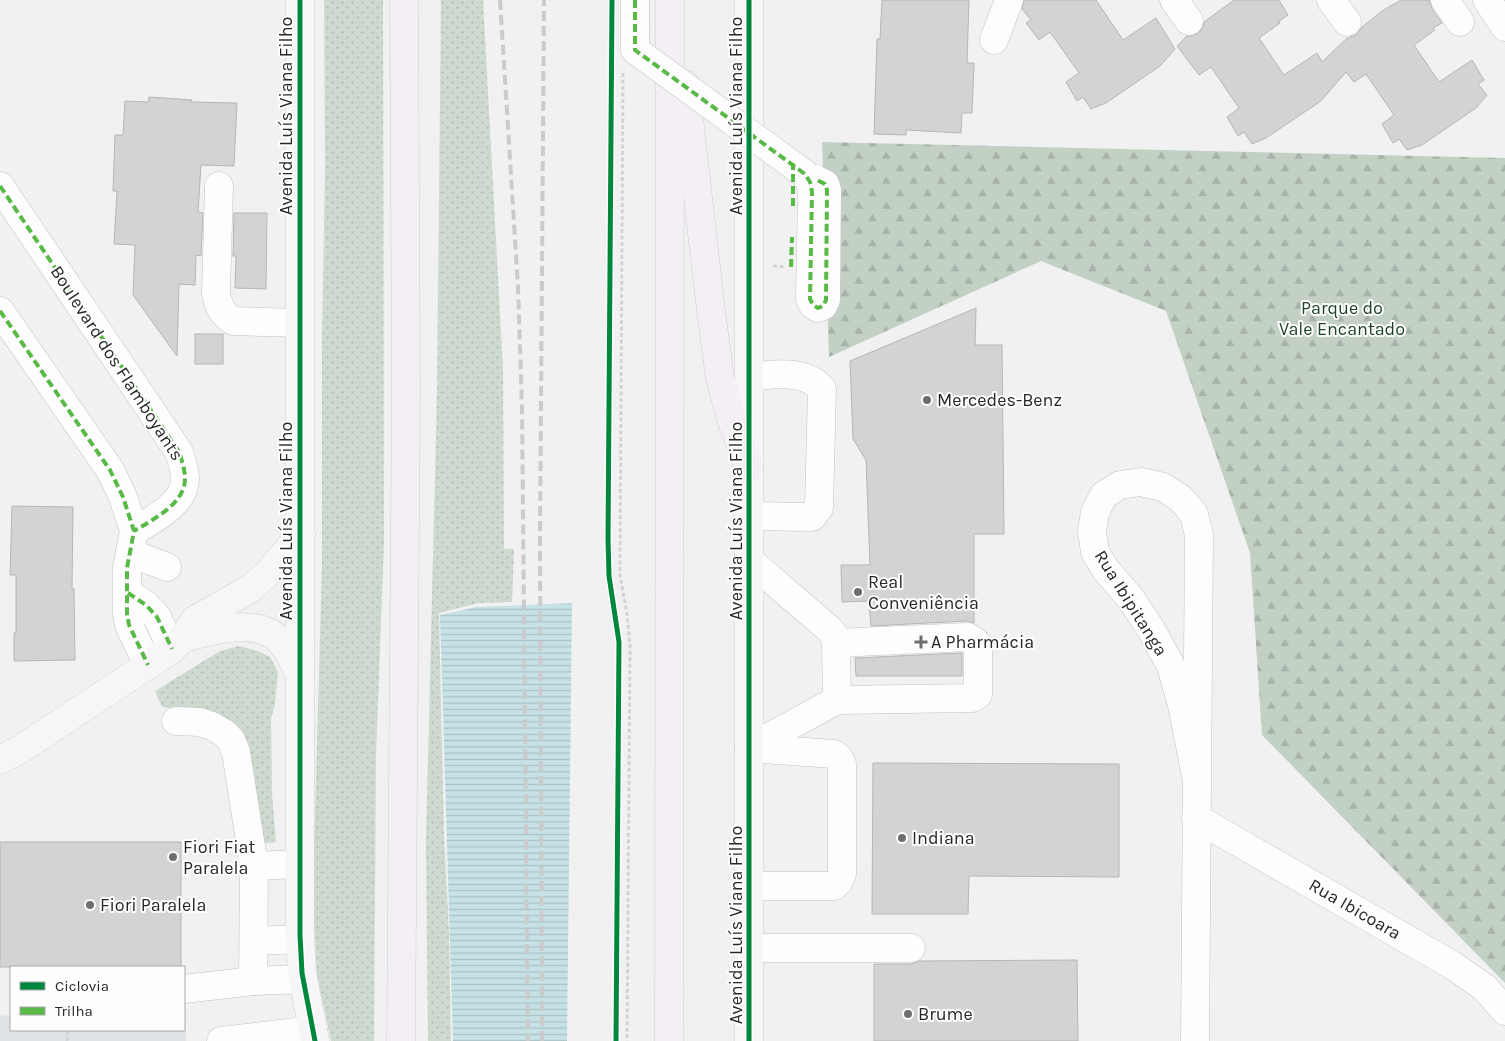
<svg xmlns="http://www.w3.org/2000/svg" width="1505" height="1041" font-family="Karla,sans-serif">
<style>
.built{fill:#dfe3e7}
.grass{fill:url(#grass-dots)}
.forest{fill:url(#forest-firs)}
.water{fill:url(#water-rules)}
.building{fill:#d3d3d4;stroke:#b5b6b6}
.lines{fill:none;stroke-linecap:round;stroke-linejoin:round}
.minor-casing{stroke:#c2c2c3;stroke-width:29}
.major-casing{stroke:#cfcfcf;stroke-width:29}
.highway-casing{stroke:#cfcfcf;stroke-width:29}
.path{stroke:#d2d3d3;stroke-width:3;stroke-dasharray:4 2.5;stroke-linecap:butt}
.minor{stroke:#fdfdfd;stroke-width:28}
.major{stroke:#f7f5f8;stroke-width:28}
.highway{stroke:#f3eff5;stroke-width:28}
.rail{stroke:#cbcbcc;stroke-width:4;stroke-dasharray:10 5;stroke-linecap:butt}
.minor-bridge-casing{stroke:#c2c2c3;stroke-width:29;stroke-linecap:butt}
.minor-bridge{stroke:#fdfdfd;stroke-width:28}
.quiet{stroke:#58b947;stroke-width:4;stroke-dasharray:8 4;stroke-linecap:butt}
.cycleway-casing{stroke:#fefeff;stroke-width:8}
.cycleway{stroke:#00873e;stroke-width:5}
.poi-dot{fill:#6d6e6e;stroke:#fefeff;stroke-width:2}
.labels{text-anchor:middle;stroke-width:4;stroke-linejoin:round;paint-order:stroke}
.street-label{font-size:18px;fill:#262727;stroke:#fefeff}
.park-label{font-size:18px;fill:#1d4525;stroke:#fefeff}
.poi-label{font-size:18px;fill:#262727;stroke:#fefeff;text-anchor:start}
</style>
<defs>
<pattern id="grass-dots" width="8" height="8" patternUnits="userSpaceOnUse" patternTransform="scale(1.25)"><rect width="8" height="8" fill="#cedad0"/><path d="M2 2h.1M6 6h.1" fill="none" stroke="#b1bbb3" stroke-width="1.8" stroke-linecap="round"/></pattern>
<pattern id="forest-firs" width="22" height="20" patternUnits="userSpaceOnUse" patternTransform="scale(1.25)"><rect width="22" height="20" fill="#c3d1c5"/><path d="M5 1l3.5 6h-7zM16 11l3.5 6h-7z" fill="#a7b3a9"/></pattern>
<pattern id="water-rules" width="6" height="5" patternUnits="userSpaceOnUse" patternTransform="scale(1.25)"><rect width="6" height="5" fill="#c6e2e6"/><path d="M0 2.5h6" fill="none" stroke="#aac2c5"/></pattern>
</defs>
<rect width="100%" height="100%" fill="#f1f1f2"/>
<path class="built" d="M184,1011L186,1041H0V1015L11,1016V1030H184Z"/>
<g class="grass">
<path d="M324,0H383L384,542L376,757L374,1041H331L317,975L314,922V851L322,567V345L325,167Z"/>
<path d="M441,0H483L503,369L504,549H514L512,602L479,603L439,613L444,836L449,932L451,1041H428L426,841L437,392Z"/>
<path d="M239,646L258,651L270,657L278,672L275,703L271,719L272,794L276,842L257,844L242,747L183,709L162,707L155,691L220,651Z"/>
</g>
<path class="forest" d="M822,142L1505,158V983L1262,735L1250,553L1166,311L1041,261L829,357Z"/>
<path class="water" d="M572,603L567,1041H453L440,615L477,607Z"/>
<g class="building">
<path d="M882,0H969L967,63H974L972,113H962L961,133L906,130V135L874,134L877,39H880Z"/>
<path d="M1024,0H1096L1123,40L1156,18L1175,49L1160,66L1106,103L1091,109L1083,97L1077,101L1066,82L1079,73L1050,32L1039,40L1026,23L1031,20L1022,9Z"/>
<path d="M1234,0H1279L1288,15L1278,22L1280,23L1259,38L1284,75L1317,53L1322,62L1346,39L1356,35L1362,27L1382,11L1401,0H1429L1432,9L1442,23L1433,28L1435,30L1414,45L1439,82L1472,60L1484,80L1478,84L1487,95L1476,108L1422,145L1407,150L1399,139L1393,143L1382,124L1394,115L1366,74L1354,82L1346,72L1321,101L1266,138L1252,144L1244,132L1238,136L1227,117L1239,108L1211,67L1199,75L1177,46L1187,36H1191L1198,33L1203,28L1204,22Z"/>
<path d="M149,97L192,100L191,102L237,103L234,166L201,165L198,212L203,213L201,256L196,255L195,285L179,284L177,356L133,295L135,245L114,244L117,191H113L115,135H123L125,101L148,102Z"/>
<path d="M234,213H267L266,289L235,288L236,256H233Z"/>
<path d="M976,308L975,345H1002L1004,534H974V623L967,621L871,626L869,601L842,602L841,565H870L866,460L853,439L850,361Z"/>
<rect x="195" y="334" width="28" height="30"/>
<path d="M12,506L73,507L72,589H74L75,660L14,661V633H16V575H10Z"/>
<path d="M962,653V676H856L855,658Z"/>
<path d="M873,763L1119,764V877L969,876L968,914H872Z"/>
<rect x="0" y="842" width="181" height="125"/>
<path d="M1077,960L1078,1041H874V964H911L919,961Z"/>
</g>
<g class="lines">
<defs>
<g id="minor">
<path d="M1174,0L1189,21"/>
<path d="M1331,0L1347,22"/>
<path d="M1445,0L1460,22"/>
<path d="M1487,0L1505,27"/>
<path d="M994,40L1009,0"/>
<path d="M0,186L179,452C182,461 185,470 185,479C185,504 152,520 134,531"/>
<path d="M219,186L216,294C219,307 222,314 233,321L299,323"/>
<path d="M0,311L110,470L123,497L134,531L127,568V614L129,625L148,665"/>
<path d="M750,377C772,374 806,369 822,389L819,508L812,517L750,516"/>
<path d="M130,553L167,567"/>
<path d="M128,593L146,605L157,617L172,649"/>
<path d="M836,643L968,637L976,642L978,647V694L973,698L837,700"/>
<path d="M176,721L200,722L212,726L224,733L231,740L236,752L254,866L253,981L184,989"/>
<path d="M749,748L834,754L839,758L842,764V874L839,881L834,886H750"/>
<path d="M749,748L837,700L836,643L834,635L829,629L750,561"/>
<path d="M1196,818L1452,965L1485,988L1505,1011"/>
<path d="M254,866L299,864"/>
<path d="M254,941L300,939"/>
<path d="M749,948H911"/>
<path d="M253,981L303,979"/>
<path d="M221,1041L313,1030"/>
<path d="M1195,1041C1196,872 1199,703 1199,535L1194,514L1180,498L1163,487L1141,482L1120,485L1104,495L1095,512L1092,531L1095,552L1106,570L1131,599L1152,631L1171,666L1182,705L1197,781"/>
</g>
<g id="major">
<path d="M300,0V935L302,973L315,1041"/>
<path d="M749,0V1041"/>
<path d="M183,638C209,632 253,617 277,638C288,648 293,661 299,674"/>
<path d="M0,760L21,749L172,649L183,638L195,620L250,589L269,572L301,534"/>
</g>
<g id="highway">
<path d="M685,84L711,311L720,378L731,419L749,468"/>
<path d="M401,1041L406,392L404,0"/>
<path d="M669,1041L670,0"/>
</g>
</defs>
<use href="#minor" class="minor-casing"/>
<use href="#major" class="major-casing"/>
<use href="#highway" class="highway-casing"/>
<g class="path">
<path d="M623,73L620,575L627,614L630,645L627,1041"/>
<path d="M773,266L786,267"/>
<path d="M67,1041L68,1030"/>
</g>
<use href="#minor" class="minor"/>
<use href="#major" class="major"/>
<use href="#highway" class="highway"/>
<g class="rail">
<path d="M500,0L518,287L522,407L528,1041"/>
<path d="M542,1041L540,538L544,0"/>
</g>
<defs>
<path id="minor-bridge" d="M635,0V50L805,174L810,182L812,192L810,299L813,305L818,308L823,306L826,300L827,190L825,184L815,179"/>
</defs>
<use href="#minor-bridge" class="minor-bridge-casing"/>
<use href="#minor-bridge" class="minor-bridge"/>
<g class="quiet">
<path d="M635,0V50L805,174L810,182L812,192L810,299L813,305L818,308L823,306L826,300L827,190L825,184L815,179"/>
<path d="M0,186L179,452C182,461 185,470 185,479C185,504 152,520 134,531"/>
<path d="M793,206V166"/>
<path d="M791,267L792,237"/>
<path d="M0,311L110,470L123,497L134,531L127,568V614L129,625L148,665"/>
<path d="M128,593L146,605L157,617L172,649"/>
</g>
<defs>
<g id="cycleway">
<path d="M300,0V935L302,973L315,1041"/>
<path d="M612,0L608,539L609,576L619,642L616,1041"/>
<path d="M749,0V1041"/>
</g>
</defs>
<use href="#cycleway" class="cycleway-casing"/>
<use href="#cycleway" class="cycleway"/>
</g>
<g class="poi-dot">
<circle cx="927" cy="400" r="5"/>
<circle cx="858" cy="592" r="5"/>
<path d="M918.5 634.5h5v5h5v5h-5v5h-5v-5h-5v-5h5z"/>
<circle cx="902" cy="838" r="5"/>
<circle cx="173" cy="857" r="5"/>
<circle cx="90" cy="905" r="5"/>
<circle cx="908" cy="1014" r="5"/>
</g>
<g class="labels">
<g class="street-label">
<text transform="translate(286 116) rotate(-90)" y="6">Avenida Luís Viana Filho</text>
<text transform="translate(736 116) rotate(-90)" y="6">Avenida Luís Viana Filho</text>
<text transform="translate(117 363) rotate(57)" y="6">Boulevard dos Flamboyants</text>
<text transform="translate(286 521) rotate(-90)" y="6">Avenida Luís Viana Filho</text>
<text transform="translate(736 521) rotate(-90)" y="6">Avenida Luís Viana Filho</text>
<text transform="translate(1131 603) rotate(58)" y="6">Rua Ibipitanga</text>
<text transform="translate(1355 909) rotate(30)" y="6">Rua Ibicoara</text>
<text transform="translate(736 925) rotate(-90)" y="6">Avenida Luís Viana Filho</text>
</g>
<g class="park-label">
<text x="1342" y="314">Parque do<tspan x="1342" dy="21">Vale Encantado</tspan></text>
</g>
<g class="poi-label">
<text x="937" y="406">Mercedes-Benz</text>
<text x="868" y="588">Real<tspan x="868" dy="21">Conveniência</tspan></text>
<text x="931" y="648">A Pharmácia</text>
<text x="912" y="844">Indiana</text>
<text x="183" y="853">Fiori Fiat<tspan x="183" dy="21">Paralela</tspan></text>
<text x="100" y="911">Fiori Paralela</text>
<text x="918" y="1020">Brume</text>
</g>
</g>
<rect x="10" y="966" width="175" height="65" fill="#fefeff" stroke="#a8a8a9"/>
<rect x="20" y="982" width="25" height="8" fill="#00873e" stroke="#a8a8a9"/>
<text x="55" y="991" font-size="15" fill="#262727">Ciclovia</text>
<rect x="20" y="1007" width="25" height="8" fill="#58b947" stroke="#a8a8a9"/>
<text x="55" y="1016" font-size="15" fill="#262727">Trilha</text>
</svg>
